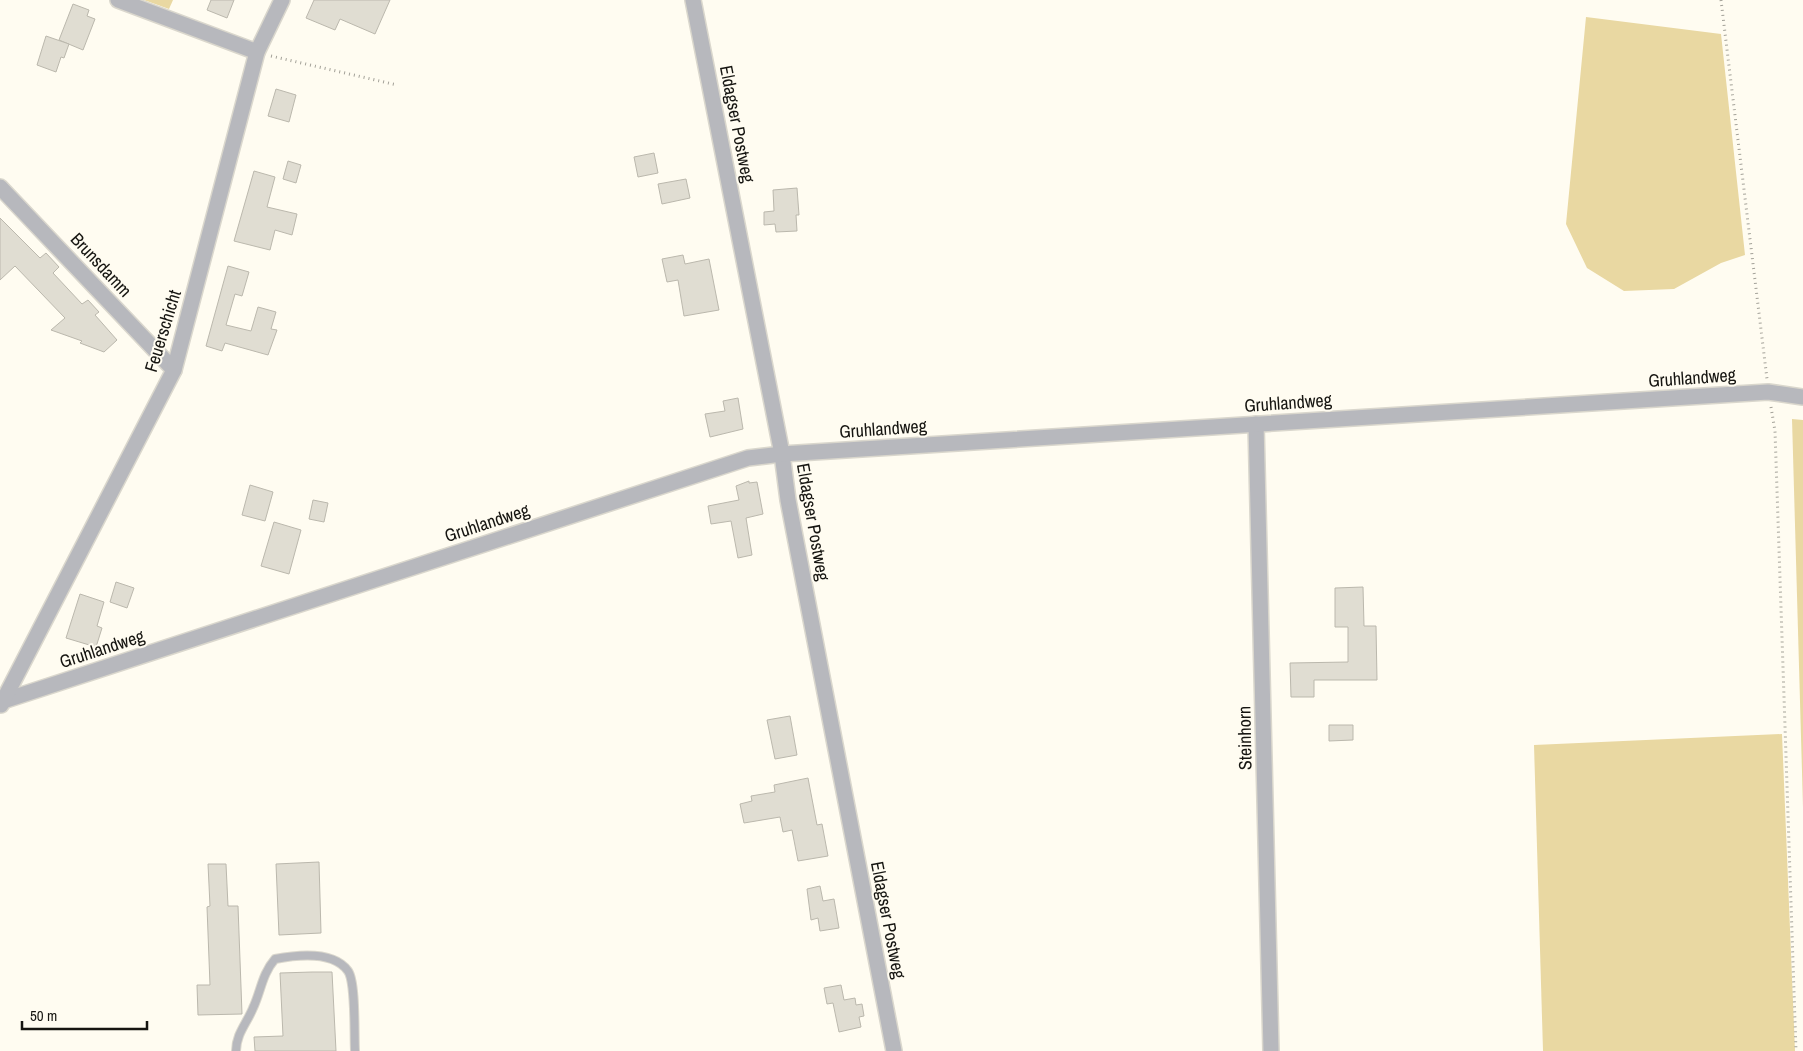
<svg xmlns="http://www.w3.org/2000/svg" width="1803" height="1051" font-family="'Archivo Narrow',sans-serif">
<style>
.green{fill:#e9d8a2}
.building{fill:#e0ddd2;stroke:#bbb8ad}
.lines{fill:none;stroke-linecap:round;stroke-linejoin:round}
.lane-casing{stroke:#dad7cd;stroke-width:10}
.street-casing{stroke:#dad7cd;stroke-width:18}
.path{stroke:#a3a198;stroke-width:3;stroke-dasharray:1 4;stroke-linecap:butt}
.lane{stroke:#b7b8bd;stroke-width:8}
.street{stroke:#b7b8bd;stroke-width:15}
.labels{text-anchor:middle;stroke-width:4;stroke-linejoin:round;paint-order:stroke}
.street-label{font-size:18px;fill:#161511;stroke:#fffcf1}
</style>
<rect width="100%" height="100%" fill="#fffcf1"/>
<g class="green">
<path d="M144,0H173L169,9Z"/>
<path d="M1586,17L1721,34L1745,255L1721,263L1674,289L1624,291L1587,268L1566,224Z"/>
<path d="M1792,419L1803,420V807Z"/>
<path d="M1782,734L1795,1051H1543L1534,745Z"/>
</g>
<g class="building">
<path d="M211,0H234L227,18L207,10Z"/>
<path d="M314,0H390L375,34L340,19L335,30L306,18Z"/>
<path d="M73,4L89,10L87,16L95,19L83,50L59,40Z"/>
<path d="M46,36L69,44L64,58L61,57L56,72L37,65Z"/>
<path d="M276,89L296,95L289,122L268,116Z"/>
<path d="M654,153L658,173L638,177L634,157Z"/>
<path d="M288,161L301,165L296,183L283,179Z"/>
<path d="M254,171L275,177L267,207L297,214L292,235L275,230L270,250L234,241Z"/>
<path d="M686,179L690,198L662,204L658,184Z"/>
<path d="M797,188L799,215H796L797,231L776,232L775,224L764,225V212L774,211L773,190Z"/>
<path d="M0,218L40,258L46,253L59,267L53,273L82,304L88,300L99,312L95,315L117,340L104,352L80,343L82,341L51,330L65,318L15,266L0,280Z"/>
<path d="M683,255L685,264L709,259L719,310L684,316L678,280L667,282L662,259Z"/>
<path d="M228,266L249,272L242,296L235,294L226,325L251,331L258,307L276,312L271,329L277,330L268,355L225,343L222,351L206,346Z"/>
<path d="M738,398L743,429L710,437L705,414L725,411L723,401Z"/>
<path d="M749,481V483L757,482L763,514L746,518L752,555L738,558L731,521L711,524L708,506L739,500L736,486Z"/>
<path d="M250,485L273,492L265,521L242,515Z"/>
<path d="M313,500L328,503L324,522L309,519Z"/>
<path d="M274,522L301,530L289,574L261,566Z"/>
<path d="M116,582L134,588L127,608L110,602Z"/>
<path d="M1363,587L1364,626H1376L1377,680H1314V697H1291L1290,663L1348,662V627H1335V588Z"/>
<path d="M80,594L104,602L97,626L102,628L96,647L66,638Z"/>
<path d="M790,716L797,755L775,759L767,720Z"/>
<path d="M1329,725H1353V740L1329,741Z"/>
<path d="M808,778L817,825L822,824L828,856L798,861L792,830L783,832L780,817L744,823L740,804L752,801L751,796L775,792L774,785Z"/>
<path d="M319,862L321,933L279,935L276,864Z"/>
<path d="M208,864H226L228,906H238L242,1014L198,1015L197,985H210L207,907L210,906Z"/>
<path d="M820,886L823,901L834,899L839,928L820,931L818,918L811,920L807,889Z"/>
<path d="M312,972H332L336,1051H255L254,1037L283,1036L280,973Z"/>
<path d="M841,985L844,1000L855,998L856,1005L862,1004L864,1016L859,1017L861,1027L839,1032L833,1003L827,1004L824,988Z"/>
</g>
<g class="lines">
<defs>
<path id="lane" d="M236,1051C236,1034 247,1023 253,1008C261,991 262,974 275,959C296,955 333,950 348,971C356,982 354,1034 355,1051"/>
<g id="street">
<path d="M118,0L257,52"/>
<path d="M693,0L782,454L788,500L894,1051"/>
<path d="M0,187L174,370"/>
<path d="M1256,424L1271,1051"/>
<path d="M3,701L748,458L782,454L1768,392L1803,397"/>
<path d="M1,705L174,370L257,52L282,0"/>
</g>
</defs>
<use href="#lane" class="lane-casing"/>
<use href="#street" class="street-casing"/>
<g class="path">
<path d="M1721,0L1767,379"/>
<path d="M271,56L397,85"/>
<path d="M1771,407L1775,431L1796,1051"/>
</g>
<use href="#lane" class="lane"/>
<use href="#street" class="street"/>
</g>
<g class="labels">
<g class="street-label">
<text transform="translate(737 124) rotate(79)" y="6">Eldagser Postweg</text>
<text transform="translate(101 265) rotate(47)" y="6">Brunsdamm</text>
<text transform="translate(163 331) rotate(-73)" y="6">Feuerschicht</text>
<text transform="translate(1692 378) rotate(-4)" y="6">Gruhlandweg</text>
<text transform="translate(1288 403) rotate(-4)" y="6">Gruhlandweg</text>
<text transform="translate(883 429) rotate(-4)" y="6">Gruhlandweg</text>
<text transform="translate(813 522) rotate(80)" y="6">Eldagser Postweg</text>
<text transform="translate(487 523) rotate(-18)" y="6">Gruhlandweg</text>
<text transform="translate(102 649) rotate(-18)" y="6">Gruhlandweg</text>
<text transform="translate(1245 738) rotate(-91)" y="6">Steinhorn</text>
<text transform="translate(888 920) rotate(79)" y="6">Eldagser Postweg</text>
</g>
</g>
<path d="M22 1021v8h125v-8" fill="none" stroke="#161511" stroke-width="2.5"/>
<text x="30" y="1021" font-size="15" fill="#161511" stroke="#fffcf1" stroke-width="4" paint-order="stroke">50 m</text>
</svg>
